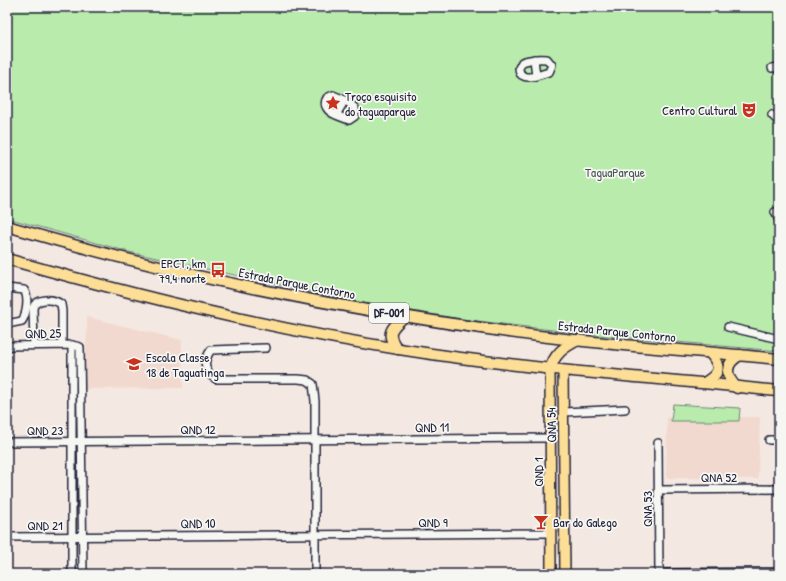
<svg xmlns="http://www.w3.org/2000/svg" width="786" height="581" font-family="'Patrick Hand',sans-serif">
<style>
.built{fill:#f2d9cf}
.green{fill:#b8ebac;stroke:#6d8674}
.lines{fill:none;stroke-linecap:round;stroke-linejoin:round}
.minor-casing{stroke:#22223b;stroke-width:10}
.major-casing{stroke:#22223b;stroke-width:12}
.highway-casing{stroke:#22223b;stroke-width:13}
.minor{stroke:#f6f6f2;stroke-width:7}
.major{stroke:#fdde96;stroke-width:9}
.highway{stroke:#fdde96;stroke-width:10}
.labels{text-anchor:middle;stroke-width:3.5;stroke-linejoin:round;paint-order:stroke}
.shield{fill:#f6f6f2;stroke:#626272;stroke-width:1}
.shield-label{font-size:12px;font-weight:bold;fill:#22223b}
.poi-label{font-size:13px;fill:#22223b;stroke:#f6f6f2;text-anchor:start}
.park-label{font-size:13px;fill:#485457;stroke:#f6f6f2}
.street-label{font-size:13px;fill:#22223b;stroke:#f6f6f2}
</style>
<rect width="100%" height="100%" fill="#f4e9e2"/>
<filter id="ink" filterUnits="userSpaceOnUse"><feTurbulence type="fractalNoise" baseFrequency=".025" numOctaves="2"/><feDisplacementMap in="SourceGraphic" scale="8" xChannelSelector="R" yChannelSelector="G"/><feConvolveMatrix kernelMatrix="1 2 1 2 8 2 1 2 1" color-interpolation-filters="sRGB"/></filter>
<g filter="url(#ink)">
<g class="built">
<path d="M87,317L182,340L183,388L85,389Z"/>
<path d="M667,417H760L758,479L666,478Z"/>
</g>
<g class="green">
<path d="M7,7H779V351L585,334L453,318L358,302L129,252L7,218Z"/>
<path d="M673,404L740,408L739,421H671Z"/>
</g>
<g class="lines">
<defs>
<g id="minor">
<path d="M534,59L536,76L549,72L552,65L547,59C538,58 530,59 522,62L519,68C519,78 528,78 536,76"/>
<path d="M772,68L779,67"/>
<path d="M336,115C329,112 322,106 327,98L333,95L345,100L355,108V116L349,120L336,115L345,100"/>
<path d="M772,115L779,122"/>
<path d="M775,212L779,220"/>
<path d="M7,288L24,290C29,297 27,313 22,321L7,324"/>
<path d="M728,327L779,339"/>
<path d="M34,345L33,308C36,298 53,298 61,304L62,311V345"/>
<path d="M72,345V574"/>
<path d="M7,346L72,345L80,347L83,574"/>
<path d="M266,348L211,350C203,361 203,372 216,379H298L307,380L313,384L315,401V574"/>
<path d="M564,412L625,409"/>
<path d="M769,440H779"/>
<path d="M7,442L550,438"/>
<path d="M658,443L659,574"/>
<path d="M659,490L779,489"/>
<path d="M7,537L551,533"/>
<path d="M659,573L779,572"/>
</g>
<g id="major">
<path d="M550,370L551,574"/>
<path d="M563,371L565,574"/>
</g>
<g id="highway">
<path d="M7,226C181,278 360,313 539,336C619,346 699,351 779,359"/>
<path d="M7,259C136,296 266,328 399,349C499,365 600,374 701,383C727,385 753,389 779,391"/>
<path d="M398,349C384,334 392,327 405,316"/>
<path d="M550,370C554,354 564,347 578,340"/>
<path d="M704,383C720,374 722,367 710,353"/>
<path d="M737,388C725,376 724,364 740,355"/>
</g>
</defs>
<use href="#minor" class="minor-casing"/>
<use href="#major" class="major-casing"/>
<use href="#highway" class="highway-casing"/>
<use href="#minor" class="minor"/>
<use href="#major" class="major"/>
<use href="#highway" class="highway"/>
</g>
</g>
<defs>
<symbol id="sight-bare" viewBox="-9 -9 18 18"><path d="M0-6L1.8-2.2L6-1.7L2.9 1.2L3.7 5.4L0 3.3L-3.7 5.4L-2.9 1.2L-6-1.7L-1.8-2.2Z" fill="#c8321e" stroke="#f6f6f2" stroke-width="2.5" paint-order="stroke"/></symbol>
<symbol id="theatre-bare" viewBox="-9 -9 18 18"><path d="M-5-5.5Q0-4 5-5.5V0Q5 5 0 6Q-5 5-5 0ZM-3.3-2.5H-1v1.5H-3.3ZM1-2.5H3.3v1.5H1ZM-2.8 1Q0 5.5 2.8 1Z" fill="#c8321e" stroke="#f6f6f2" stroke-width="2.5" paint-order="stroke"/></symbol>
<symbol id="bus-bare" viewBox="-9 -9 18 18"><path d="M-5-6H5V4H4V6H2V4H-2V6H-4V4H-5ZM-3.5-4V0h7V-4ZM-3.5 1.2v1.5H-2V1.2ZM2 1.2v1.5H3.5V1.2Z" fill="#c8321e" stroke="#f6f6f2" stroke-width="2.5" paint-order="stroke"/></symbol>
<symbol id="school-bare" viewBox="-9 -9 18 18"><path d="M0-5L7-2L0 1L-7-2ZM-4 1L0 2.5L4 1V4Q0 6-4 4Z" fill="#c8321e" stroke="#f6f6f2" stroke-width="2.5" paint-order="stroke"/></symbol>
<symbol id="bar-bare" viewBox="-9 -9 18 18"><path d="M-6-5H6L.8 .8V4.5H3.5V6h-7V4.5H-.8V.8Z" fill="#c8321e" stroke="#f6f6f2" stroke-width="2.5" paint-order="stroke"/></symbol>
</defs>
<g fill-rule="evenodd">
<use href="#sight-bare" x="322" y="92" width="22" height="22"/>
<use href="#theatre-bare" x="738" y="99" width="22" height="22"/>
<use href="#bus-bare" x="207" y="259" width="22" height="22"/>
<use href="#school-bare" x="123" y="353" width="22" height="22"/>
<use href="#bar-bare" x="530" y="511" width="22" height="22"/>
</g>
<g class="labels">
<rect class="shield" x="369" y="303" width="40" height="20" rx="3"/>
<g class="shield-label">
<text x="389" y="317">DF-001</text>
</g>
<g class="poi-label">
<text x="345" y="101">Troço esquisito<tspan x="345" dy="15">do taguaparque</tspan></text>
<text x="737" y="115" text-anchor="end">Centro Cultural</text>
<text x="206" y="268" text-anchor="end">EPCT, km<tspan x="206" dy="15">79,4 norte</tspan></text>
<text x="146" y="362">Escola Classe<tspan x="146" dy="15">18 de Taguatinga</tspan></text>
<text x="553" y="527">Bar do Galego</text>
</g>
<g class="park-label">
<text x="615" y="177">TaguaParque</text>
</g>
<g class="street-label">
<text transform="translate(297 283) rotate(11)" y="5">Estrada Parque Contorno</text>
<text transform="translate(617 331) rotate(6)" y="5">Estrada Parque Contorno</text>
<text transform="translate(43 333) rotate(-1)" y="5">QND 25</text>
<text transform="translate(551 425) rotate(-91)" y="5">QNA 54</text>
<text transform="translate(432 427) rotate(-1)" y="5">QND 11</text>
<text x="198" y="434">QND 12</text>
<text x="45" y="435">QND 23</text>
<text transform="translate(538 472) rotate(-90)" y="5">QND 1</text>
<text x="719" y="482">QNA 52</text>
<text transform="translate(647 509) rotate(-90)" y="5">QNA 53</text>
<text x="433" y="527">QND 9</text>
<text transform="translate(198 523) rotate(-1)" y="5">QND 10</text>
<text x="45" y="530">QND 21</text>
</g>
</g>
<rect width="786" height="581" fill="none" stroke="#f6f6f2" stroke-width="24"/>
<rect x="12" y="12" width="762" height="557" fill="none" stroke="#22223b" stroke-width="1.5" filter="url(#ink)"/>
</svg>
